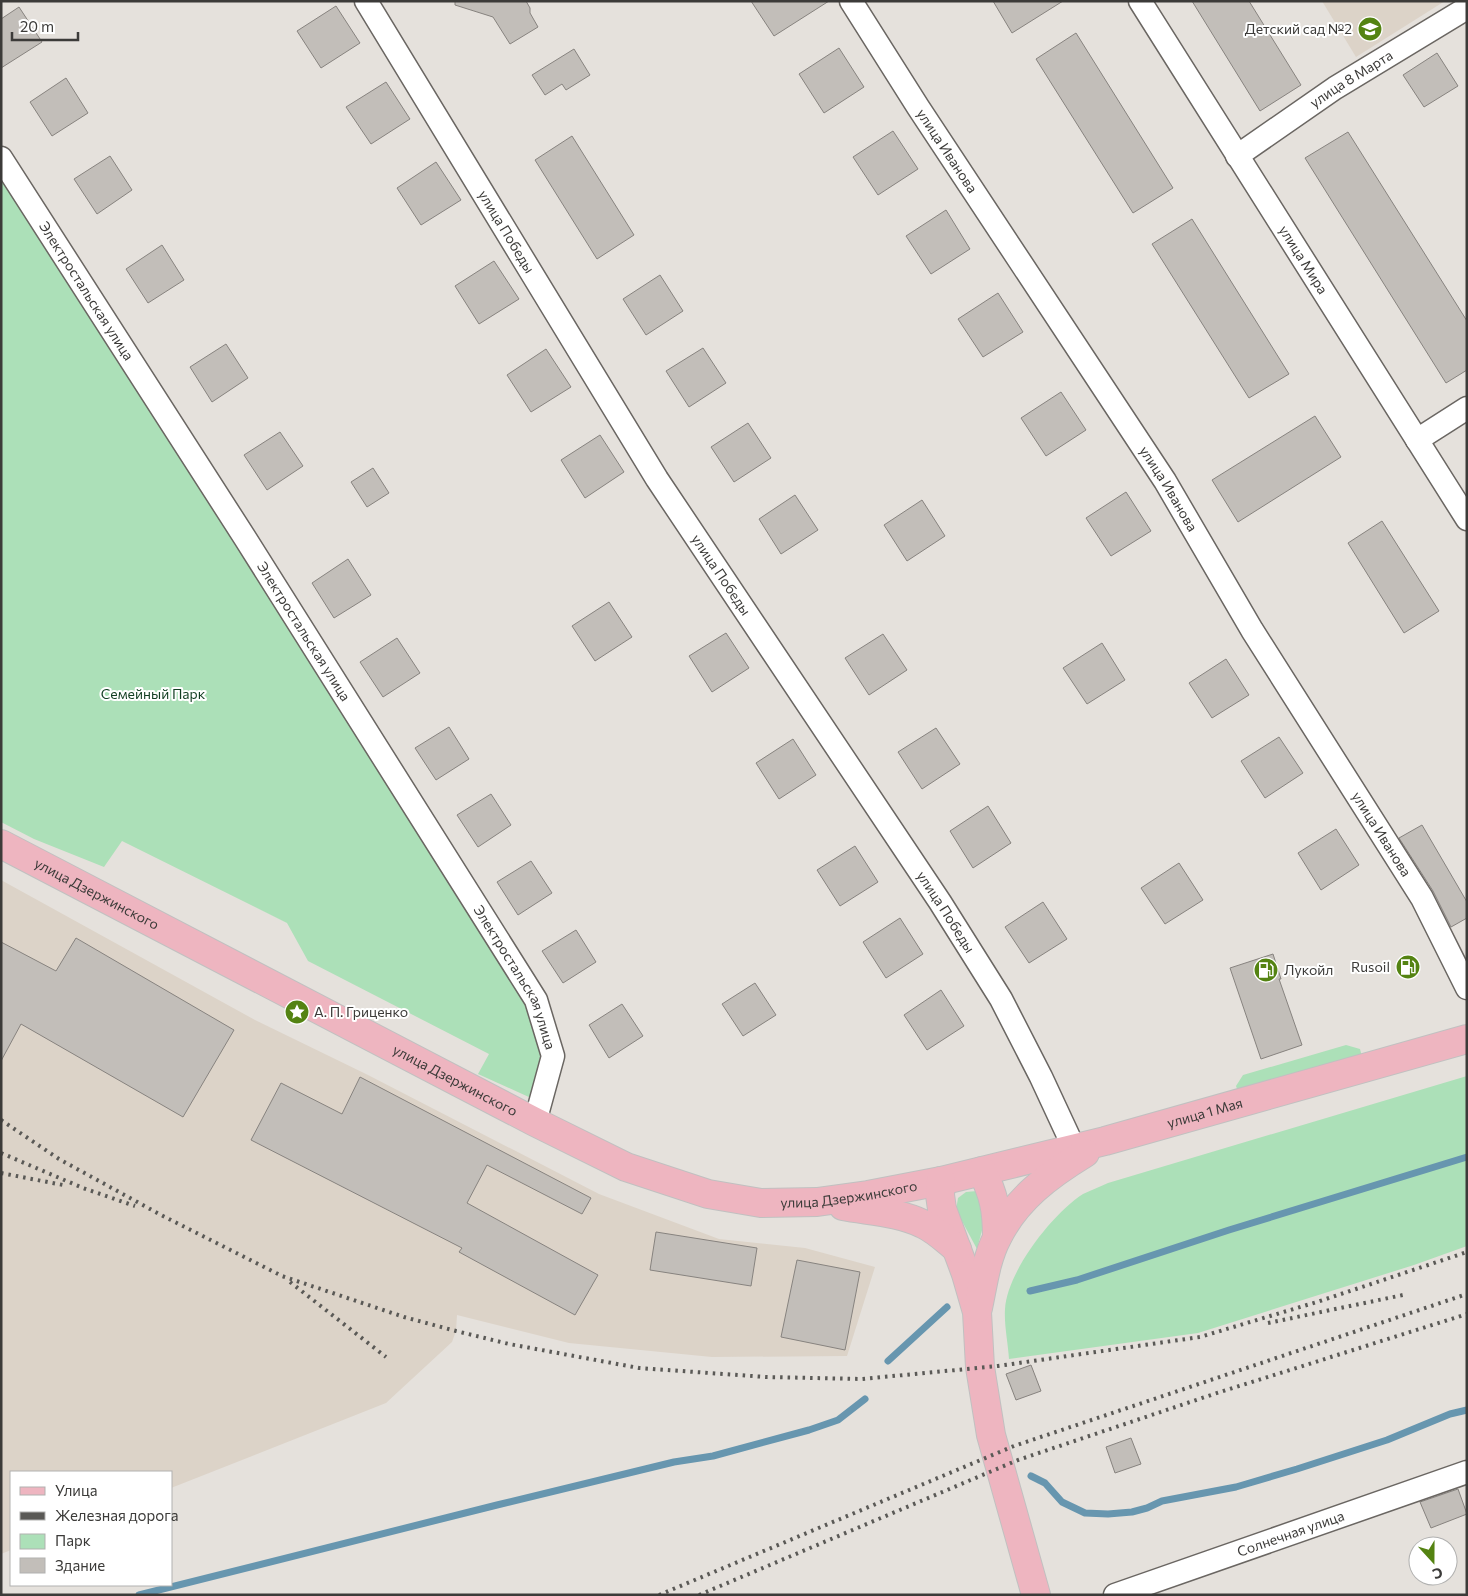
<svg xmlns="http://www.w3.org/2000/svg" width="1468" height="1596" font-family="Commissioner,sans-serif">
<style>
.built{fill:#dcd3c8}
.green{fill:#ace0b8}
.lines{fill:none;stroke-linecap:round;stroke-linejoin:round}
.stream{stroke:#6796af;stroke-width:7}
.building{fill:#c2beb9;stroke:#87837f}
.minor-casing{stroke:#6a6662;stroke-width:25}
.major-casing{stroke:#c1c0c0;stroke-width:30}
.minor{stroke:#fff;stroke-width:22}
.major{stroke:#eeb5c0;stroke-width:28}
.rail{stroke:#5a5956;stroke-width:4;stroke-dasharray:2.5 5;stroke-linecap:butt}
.labels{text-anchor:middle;stroke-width:4;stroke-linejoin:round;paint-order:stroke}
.poi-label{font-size:14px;fill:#3c3b39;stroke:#fff;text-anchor:end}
.street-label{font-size:14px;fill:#3c3b39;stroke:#fff}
.park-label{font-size:14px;fill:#123e22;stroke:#fff}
</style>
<rect width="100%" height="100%" fill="#e5e1dc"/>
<g class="built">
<path d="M1322,1H1445L1356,57Z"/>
<path d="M1,880L255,1020L368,1075L599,1194L719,1239L805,1248L875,1267L847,1356L712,1357L569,1343L457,1315L456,1331L452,1342L386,1403L171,1488V1472H11V1550L1,1554Z"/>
</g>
<g class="green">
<path d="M1,175L503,963L527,1004L541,1053L531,1098L478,1074L489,1054L308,961L287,923L122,841L104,867L34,839L1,822Z"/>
<path d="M1346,1045L1360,1049L1362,1057L1239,1094L1236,1086L1243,1075Z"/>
<path d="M1467,1076V1246L1414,1265L1198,1333L1009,1359C1008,1343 1004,1325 1005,1309C1007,1272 1052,1214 1083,1194C1091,1190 1100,1187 1108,1183Z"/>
<path d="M977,1191L988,1208L977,1249L956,1210L958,1198L966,1192Z"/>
</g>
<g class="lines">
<g class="stream">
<path d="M1030,1291L1077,1280L1229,1230L1467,1157"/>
<path d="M888,1361L947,1307"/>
<path d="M1031,1476L1045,1483L1062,1502L1085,1513L1108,1514L1132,1512L1147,1508L1162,1501L1236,1487L1297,1469L1387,1440L1450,1414L1467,1410"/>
<path d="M139,1595L497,1505L674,1462L713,1456L809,1430L838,1420L865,1399"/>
</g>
</g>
<g class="building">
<path d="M455,1H526L530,8V13L538,27L510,44L493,17L455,5Z"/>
<path d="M751,1H829L774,36Z"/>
<path d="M993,1H1063L1012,33Z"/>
<path d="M1192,1H1249L1301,85L1260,111Z"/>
<path d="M336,6L360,43L321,68L297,31Z"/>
<path d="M19,7L42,42L1,68V19Z"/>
<path d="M1076,33L1173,188L1133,213L1036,59Z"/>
<path d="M839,48L864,87L824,113L799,74Z"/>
<path d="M574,49L590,75L566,90L562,84L545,95L532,75Z"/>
<path d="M1437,53L1458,86L1424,107L1403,75Z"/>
<path d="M66,78L88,113L52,136L30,102Z"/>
<path d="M386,82L410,119L371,144L346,107Z"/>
<path d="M893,131L918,169L878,195L853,157Z"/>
<path d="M1348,132L1467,321V370L1446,383L1305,158Z"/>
<path d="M572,136L634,235L597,259L535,160Z"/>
<path d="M110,156L132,190L97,214L74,179Z"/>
<path d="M436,162L461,200L421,225L397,188Z"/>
<path d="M946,210L970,249L931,274L906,236Z"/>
<path d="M1192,219L1289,374L1249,398L1152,244Z"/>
<path d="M162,245L184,280L148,303L126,269Z"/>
<path d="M494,261L519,299L479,324L455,286Z"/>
<path d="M660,275L683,311L646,335L623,299Z"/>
<path d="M998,293L1023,332L983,357L958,319Z"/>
<path d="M226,344L248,378L212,402L190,367Z"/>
<path d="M703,348L726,383L689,407L666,371Z"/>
<path d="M546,349L571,387L531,412L507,375Z"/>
<path d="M1061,392L1086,430L1046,456L1021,418Z"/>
<path d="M1315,416L1341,457L1238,522L1212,480Z"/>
<path d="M748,423L771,458L734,482L711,447Z"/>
<path d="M280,432L303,466L267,490L244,455Z"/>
<path d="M600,435L624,472L585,498L561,460Z"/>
<path d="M373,468L389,493L367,507L351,482Z"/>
<path d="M1126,492L1151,531L1111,556L1086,518Z"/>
<path d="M795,495L818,530L781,554L759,519Z"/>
<path d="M922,500L945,536L907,561L884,525Z"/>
<path d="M1382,521L1439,611L1404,633L1348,543Z"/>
<path d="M348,559L371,595L334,618L312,583Z"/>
<path d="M609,602L632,637L595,661L572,626Z"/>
<path d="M726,633L749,668L712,692L689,656Z"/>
<path d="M883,634L907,670L869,695L845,658Z"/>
<path d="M397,638L420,673L383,697L360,662Z"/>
<path d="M1102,643L1125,680L1087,704L1063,668Z"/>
<path d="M1226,659L1249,695L1212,718L1189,683Z"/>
<path d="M449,727L469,759L436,780L415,748Z"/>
<path d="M936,728L960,764L922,789L898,752Z"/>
<path d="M1279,737L1303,773L1265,798L1241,761Z"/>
<path d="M793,739L816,775L779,799L756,763Z"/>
<path d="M491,794L511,825L478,847L457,815Z"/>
<path d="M988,806L1011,843L973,868L950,831Z"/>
<path d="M1422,825L1467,902V918L1451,927L1433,891L1399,838Z"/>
<path d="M1336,829L1359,865L1321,890L1298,853Z"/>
<path d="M855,846L878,882L840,906L817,870Z"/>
<path d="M531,861L552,893L518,915L497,882Z"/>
<path d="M1179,863L1203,900L1165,924L1141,888Z"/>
<path d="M1043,902L1067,939L1029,963L1005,927Z"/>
<path d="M900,918L923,954L886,978L863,942Z"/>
<path d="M576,930L596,962L563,983L542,951Z"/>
<path d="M76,938L234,1030L183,1117L21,1024L1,1061V942L56,971Z"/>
<path d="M1273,954L1281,979H1279L1302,1045L1261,1059L1230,968Z"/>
<path d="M755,983L776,1015L743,1036L722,1004Z"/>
<path d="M941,990L964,1026L927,1050L904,1015Z"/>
<path d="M622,1004L643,1036L609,1058L589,1025Z"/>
<path d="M360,1077L591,1198L582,1214L487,1165L467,1203L598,1275L575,1315L459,1252L462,1248L251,1140L281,1083L342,1114Z"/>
<path d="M656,1232L757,1248L751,1286L650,1270Z"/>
<path d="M797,1260L860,1272L845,1350L781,1337Z"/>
<path d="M1031,1365L1041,1391L1016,1400L1006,1374Z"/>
<path d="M1131,1438L1141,1464L1115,1473L1106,1447Z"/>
<path d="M1458,1489L1467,1514L1431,1528L1420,1502Z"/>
</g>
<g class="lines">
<defs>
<g id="minor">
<path id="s1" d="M366,1L657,479L940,902L1001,999L1041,1077L1074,1148"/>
<path id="s2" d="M851,1L918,107L1165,481L1252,630L1422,898L1467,988"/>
<path id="s3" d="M1140,1L1467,519"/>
<path id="s4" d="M1237,156L1335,88L1467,8"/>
<path id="s5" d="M1,158L245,538L536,1000L553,1056L535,1122"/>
<path d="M1417,440L1467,408"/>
<path id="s6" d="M1115,1595L1467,1472"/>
</g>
<g id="major">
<path id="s7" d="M1,844L535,1122L626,1167L708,1194L761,1203L817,1202L868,1195L941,1181L1105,1141L1467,1039"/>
<path d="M982,1171C994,1195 997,1210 997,1237"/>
<path d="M941,1181L940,1195L942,1209L966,1274L977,1312L980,1367L991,1435L1036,1595"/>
<path d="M843,1206C869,1211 899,1212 923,1224C936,1230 946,1240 957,1249"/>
<path d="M978,1308C983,1285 986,1259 997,1238C1016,1199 1049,1175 1085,1153"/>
</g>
</defs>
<use href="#minor" class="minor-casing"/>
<use href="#major" class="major-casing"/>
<use href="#minor" class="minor"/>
<use href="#major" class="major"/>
<g class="rail">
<path d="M1,1120L59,1159L161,1215L282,1276L404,1317L456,1331L509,1344L639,1368L766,1377L862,1379L998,1366L1200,1337L1317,1302L1467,1252"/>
<path d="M1,1153L83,1188L135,1206"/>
<path d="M1,1173L63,1185"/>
<path d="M290,1282L386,1357"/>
<path d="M1268,1323L1403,1295"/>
<path d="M659,1595L1014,1446L1467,1294"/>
<path d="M699,1595L1018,1460L1214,1394L1467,1314"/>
</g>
</g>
<defs>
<symbol id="school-disc" viewBox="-11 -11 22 22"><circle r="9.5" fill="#548312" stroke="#fff"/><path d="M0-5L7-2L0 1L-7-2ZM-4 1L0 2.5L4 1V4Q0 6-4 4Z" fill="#fff"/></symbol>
<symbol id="fuel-disc" viewBox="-11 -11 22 22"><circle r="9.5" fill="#548312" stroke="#fff"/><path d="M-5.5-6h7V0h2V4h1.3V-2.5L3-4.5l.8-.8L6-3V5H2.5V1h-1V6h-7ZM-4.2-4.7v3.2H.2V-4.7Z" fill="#fff"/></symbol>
<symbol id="sight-disc" viewBox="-11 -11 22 22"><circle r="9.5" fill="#548312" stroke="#fff"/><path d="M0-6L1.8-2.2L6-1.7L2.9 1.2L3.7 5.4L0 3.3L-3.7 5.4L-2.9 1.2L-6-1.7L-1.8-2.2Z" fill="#fff"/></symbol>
</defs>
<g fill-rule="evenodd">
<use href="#school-disc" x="1356" y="15" width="28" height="28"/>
<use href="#fuel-disc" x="1394" y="953" width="28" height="28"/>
<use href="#fuel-disc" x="1252" y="956" width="28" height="28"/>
<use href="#sight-disc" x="283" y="998" width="28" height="28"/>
</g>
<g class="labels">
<g class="poi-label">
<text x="1352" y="34">Детский сад №2</text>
<text x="1390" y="972">Rusoil</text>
<text x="1284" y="975" text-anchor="start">Лукойл</text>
<text x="314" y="1017" text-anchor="start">А. П. Гриценко</text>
</g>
<g class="street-label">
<text dy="5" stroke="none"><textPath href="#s4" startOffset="138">улица 8 Марта</textPath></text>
<text dy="5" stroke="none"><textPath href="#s2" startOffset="178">улица Иванова</textPath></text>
<text dy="5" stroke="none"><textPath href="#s1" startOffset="270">улица Победы</textPath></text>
<text dy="5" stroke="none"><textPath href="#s3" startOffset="306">улица Мира</textPath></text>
<text dy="5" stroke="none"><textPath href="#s5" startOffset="158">Электростальская улица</textPath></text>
<text dy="5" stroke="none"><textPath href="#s2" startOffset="582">улица Иванова</textPath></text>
<text dy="5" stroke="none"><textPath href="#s1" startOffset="675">улица Победы</textPath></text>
<text dy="5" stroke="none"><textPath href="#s5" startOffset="562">Электростальская улица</textPath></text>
<text dy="5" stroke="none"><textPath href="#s2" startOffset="988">улица Иванова</textPath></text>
<text dy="5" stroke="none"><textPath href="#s7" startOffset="108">улица Дзержинского</textPath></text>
<text dy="5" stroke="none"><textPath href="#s1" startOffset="1080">улица Победы</textPath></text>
<text dy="5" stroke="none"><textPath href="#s5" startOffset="968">Электростальская улица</textPath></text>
<text dy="5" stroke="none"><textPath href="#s7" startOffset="512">улица Дзержинского</textPath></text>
<text dy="5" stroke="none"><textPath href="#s7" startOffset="1298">улица 1 Мая</textPath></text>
<text dy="5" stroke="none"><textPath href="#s7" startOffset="932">улица Дзержинского</textPath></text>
<text dy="5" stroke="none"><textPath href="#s6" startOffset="186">Солнечная улица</textPath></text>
</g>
<g class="park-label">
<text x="153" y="699">Семейный Парк</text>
</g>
</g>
<rect width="1468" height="1596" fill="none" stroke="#3c3b39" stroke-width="5"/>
<rect x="10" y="1471" width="162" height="115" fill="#ffffff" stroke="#b1b1b0"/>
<rect x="20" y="1487" width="25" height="8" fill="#eeb5c0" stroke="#b1b1b0"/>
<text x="55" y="1496" font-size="15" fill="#3c3b39">Улица</text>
<rect x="20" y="1512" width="25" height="8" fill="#5a5956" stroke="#b1b1b0"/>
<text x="55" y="1521" font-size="15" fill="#3c3b39">Железная дорога</text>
<rect x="20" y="1534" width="25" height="15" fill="#ace0b8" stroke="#b1b1b0"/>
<text x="55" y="1546" font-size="15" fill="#3c3b39">Парк</text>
<rect x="20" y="1558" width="25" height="15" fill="#c2beb9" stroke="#b1b1b0"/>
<text x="55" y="1571" font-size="15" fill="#3c3b39">Здание</text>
<g transform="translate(1433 1561) rotate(159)"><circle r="24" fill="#ffffff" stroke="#b1b1b0"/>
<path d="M0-4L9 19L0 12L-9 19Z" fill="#548312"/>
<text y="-8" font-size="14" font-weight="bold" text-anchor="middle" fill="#3c3b39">С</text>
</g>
<path d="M12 32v8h66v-8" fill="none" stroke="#3c3b39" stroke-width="2.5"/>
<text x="20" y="32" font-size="15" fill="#3c3b39" stroke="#ffffff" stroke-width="4" paint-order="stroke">20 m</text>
</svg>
